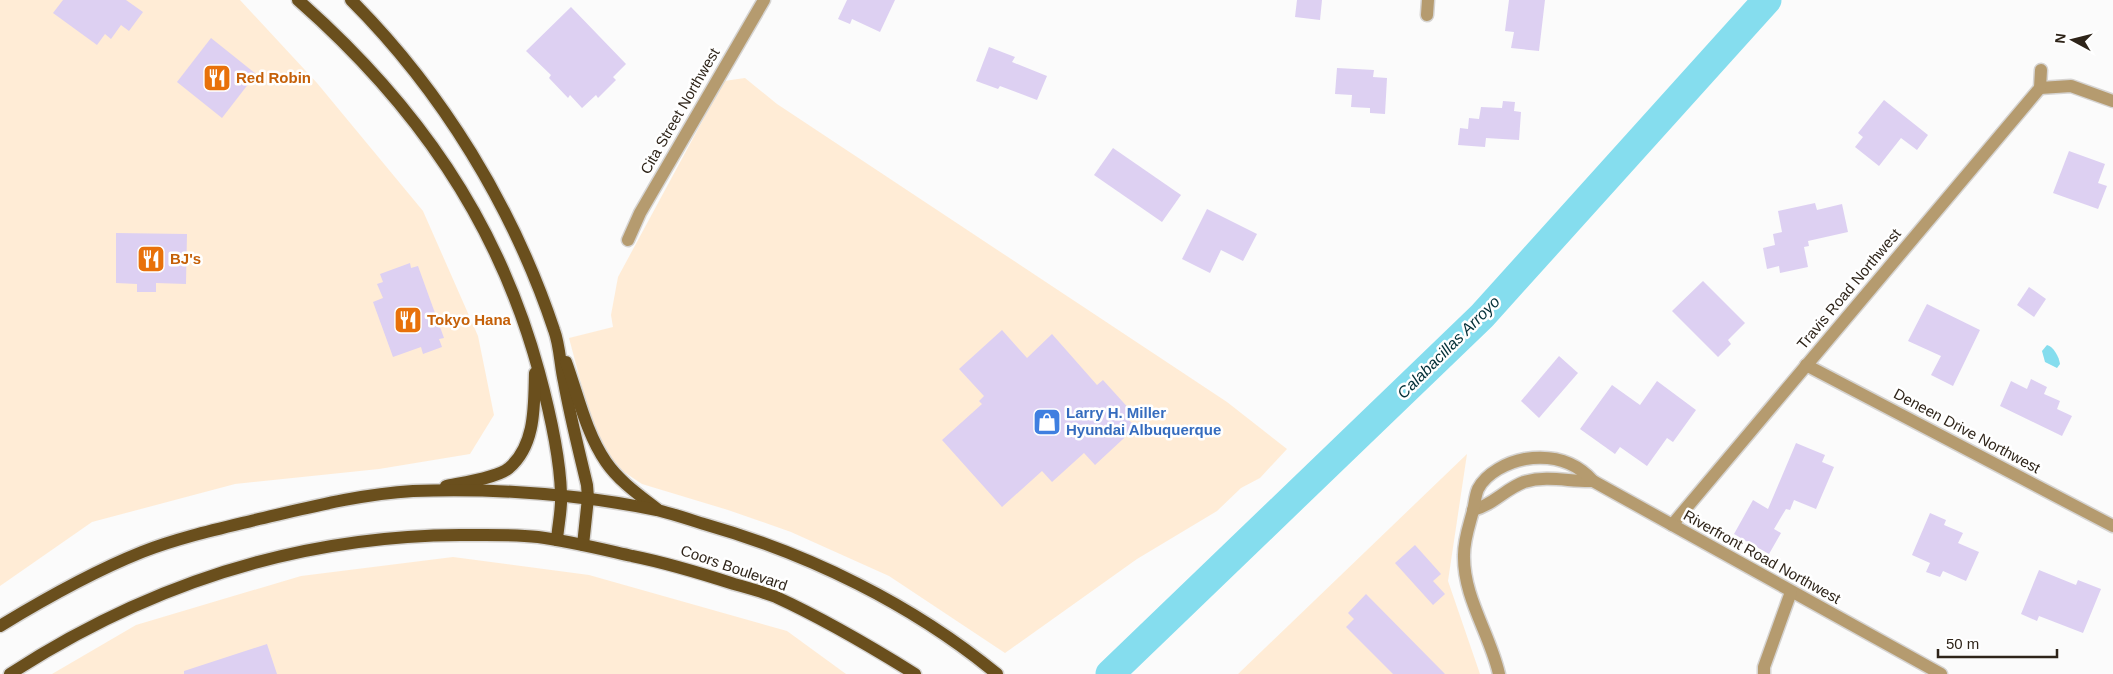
<svg xmlns="http://www.w3.org/2000/svg" width="2113" height="674" font-family="Arial,sans-serif">
<style>
.built{fill:#ffecd6}
.water{fill:#85ddee}
.lines{fill:none;stroke-linecap:round;stroke-linejoin:round}
.river{stroke:#85ddee;stroke-width:29}
.building{fill:#ddd0f2}
.street-casing{stroke:#d6d4d2;stroke-width:15}
.primary-casing{stroke:#d6d4d2;stroke-width:15}
.street{stroke:#b59b6f;stroke-width:12}
.primary{stroke:#6a4f1d;stroke-width:12}
.labels{text-anchor:middle;stroke-width:5;stroke-linejoin:round;paint-order:stroke}
.food-label{font-size:15px;font-weight:bold;fill:#c56008;stroke:#fff;text-anchor:start}
.street-label{font-size:15px;fill:#2e2419;stroke:#fff}
.shop-label{font-size:15px;font-weight:bold;fill:#366cbe;stroke:#fff;text-anchor:start}
.water-label{font-size:16px;font-style:italic;fill:#032f37;stroke:#fff}
</style>
<rect width="100%" height="100%" fill="#fbfbfb"/>
<g class="built">
<path d="M0,0H240L317,83L423,211L478,336L494,415L470,454L379,469L235,484L92,522L0,586Z"/>
<path d="M745,78L777,104L1227,402L1287,449L1260,478L1241,488L1217,511L1137,559L1005,653L889,576L791,532L728,510L642,484L624,472L605,452L589,413L569,338L613,327L611,315L618,277L724,81Z"/>
<path d="M1467,454L1448,581L1480,674H1238Z"/>
<path d="M453,557L589,575L787,631L846,674H52L136,625L301,576Z"/>
</g>
<path class="water" d="M2047,345C2054,347 2059,357 2060,364L2057,368L2045,362L2042,351Z"/>
<g class="lines">
<path class="river" d="M1110,674L1482,316L1767,0"/>
</g>
<g class="building">
<path d="M63,0H126L143,12L129,31L121,25L111,39L105,34L97,45L53,13Z"/>
<path d="M847,0H895L880,32L852,19L850,24L838,19Z"/>
<path d="M1297,0H1322L1320,20L1295,17Z"/>
<path d="M1509,0H1545L1539,51L1511,48L1514,32L1505,31Z"/>
<path d="M571,7L626,64L613,77L616,80L598,98L596,95L582,108L570,95L568,98L549,78L551,75L526,51Z"/>
<path d="M211,38L256,74L222,118L177,82Z"/>
<path d="M989,47L1015,57L1012,62L1047,76L1037,100L1000,86L998,89L976,81Z"/>
<path d="M1337,68L1374,70L1373,77L1387,78L1385,114L1370,113V108L1351,107L1352,95L1335,94Z"/>
<path d="M1884,100L1928,135L1917,150L1901,138L1879,166L1855,147L1863,137L1858,133Z"/>
<path d="M1503,101L1515,102L1514,111L1521,112L1519,140L1486,138L1485,147L1458,145L1460,128L1468,129L1469,118L1479,119L1481,107L1502,108Z"/>
<path d="M1113,148L1181,195L1162,222L1094,175Z"/>
<path d="M2069,151L2105,164L2098,183L2107,186L2098,209L2053,193Z"/>
<path d="M1815,203L1817,210L1842,204L1848,232L1808,241L1809,246L1804,247L1808,267L1780,273L1779,266L1767,269L1763,248L1775,245L1773,234L1782,232L1778,211Z"/>
<path d="M1207,209L1257,234L1243,261L1221,250L1210,273L1182,259Z"/>
<path d="M116,233L187,234L186,284L156,283V292H137V284L116,283Z"/>
<path d="M410,263L411,268L418,266L444,338L439,339L442,347L423,354L421,347L393,357L373,302L383,298L377,284L383,282L380,274Z"/>
<path d="M1703,281L1745,323L1728,340L1731,344L1718,357L1672,311Z"/>
<path d="M2029,287L2046,299L2034,317L2017,305Z"/>
<path d="M1927,304L1980,330L1953,386L1931,375L1941,356L1908,341Z"/>
<path d="M1002,330L1027,358L1052,334L1097,385L1103,380L1132,412L1126,417L1136,427L1095,465L1084,453L1052,482L1042,471L1002,507L942,440L982,404L979,401L984,396L959,369Z"/>
<path d="M1559,356L1578,373L1539,418L1521,401Z"/>
<path d="M2031,379L2047,387L2044,394L2060,401L2057,409L2072,416L2062,436L2000,406L2011,381L2027,389Z"/>
<path d="M1657,381L1696,410L1673,442L1667,438L1647,466L1620,447L1615,454L1580,429L1612,385L1640,405Z"/>
<path d="M1796,443L1825,455L1822,462L1834,467L1816,509L1794,500L1790,510L1786,509L1774,529L1781,533L1769,554L1734,534L1753,500L1768,509Z"/>
<path d="M1930,513L1946,520L1944,525L1963,533L1958,543L1979,552L1966,581L1943,571L1940,577L1926,572L1930,563L1912,555Z"/>
<path d="M1415,545L1441,574L1433,581L1445,594L1433,605L1395,563Z"/>
<path d="M2039,570L2076,585L2078,580L2101,589L2083,633L2039,616L2037,621L2021,614Z"/>
<path d="M1366,594L1445,674H1393L1346,627L1354,619L1348,613Z"/>
<path d="M267,644L277,674H184V671Z"/>
</g>
<g class="lines">
<defs>
<g id="street">
<path d="M1427,15L1428,0"/>
<path d="M2040,88L2071,86L2113,101"/>
<path d="M628,240L640,213L764,0"/>
<path d="M1806,365L2113,526"/>
<path d="M1473,510C1493,505 1505,489 1524,482C1548,475 1570,482 1593,481"/>
<path d="M1672,525L2040,88L2041,70"/>
<path d="M1499,674C1490,634 1463,597 1464,555C1464,539 1469,526 1473,511C1475,503 1475,496 1478,489C1486,473 1508,462 1525,459C1551,455 1575,461 1593,481L1941,674"/>
<path d="M1764,674V667L1791,592"/>
</g>
<g id="primary">
<path d="M298,0C415,103 498,220 539,372C549,409 560,456 561,494C562,509 558,525 557,540"/>
<path d="M351,0C442,91 513,207 554,330C560,346 560,365 564,382C570,416 579,451 587,485L588,498L583,545"/>
<path d="M566,362C578,395 586,433 606,462C619,481 639,495 657,509"/>
<path d="M446,486C460,483 498,478 509,468C536,445 534,405 535,373"/>
<path d="M0,626C46,598 92,572 142,552C178,538 218,529 255,520C307,508 360,494 413,491C495,488 577,494 657,510C673,514 688,519 704,524C809,554 912,604 997,674"/>
<path d="M10,674C147,585 296,536 460,535C486,535 512,534 538,537C569,541 601,549 632,556C667,563 700,573 734,584C748,588 763,592 776,597C824,619 870,646 915,674"/>
</g>
</defs>
<use href="#street" class="street-casing"/>
<use href="#primary" class="primary-casing"/>
<use href="#street" class="street"/>
<use href="#primary" class="primary"/>
</g>
<defs>
<symbol id="restaurant-square" viewBox="-11 -11 22 22"><rect x="-9" y="-9" width="18" height="18" rx="4" fill="#e8710a" stroke="#fff"/><path d="M-5-6h1v4h1v-4h1v4h1v-4h1v5L-1.5 .5V6h-2V.5L-5-1ZM5-6V6H3V1.5H1.5Q1.5-4 5-6Z" fill="#fff"/></symbol>
<symbol id="shop-square" viewBox="-11 -11 22 22"><rect x="-9" y="-9" width="18" height="18" rx="4" fill="#3f7fe0" stroke="#fff"/><path d="M-5-2.5h2.3a2.7 3.5 0 0 1 5.4 0H5L5.5 6h-11ZM-1.5-2.5h3a1.5 2.3 0 0 0-3 0Z" fill="#fff"/></symbol>
</defs>
<g fill-rule="evenodd">
<use href="#restaurant-square" x="201" y="62" width="32" height="32"/>
<use href="#restaurant-square" x="135" y="243" width="32" height="32"/>
<use href="#restaurant-square" x="392" y="304" width="32" height="32"/>
<use href="#shop-square" x="1031" y="406" width="32" height="32"/>
</g>
<g class="labels">
<g class="food-label">
<text x="236" y="83">Red Robin</text>
<text x="170" y="264">BJ's</text>
<text x="427" y="325">Tokyo Hana</text>
</g>
<g class="street-label">
<text transform="translate(680 111) rotate(-60)" y="5">Cita Street Northwest</text>
<text transform="translate(1849 289) rotate(-50)" y="5">Travis Road Northwest</text>
<text transform="translate(1967 431) rotate(28)" y="5">Deneen Drive Northwest</text>
<text transform="translate(1762 557) rotate(29)" y="5">Riverfront Road Northwest</text>
<text transform="translate(734 568) rotate(19)" y="5">Coors Boulevard</text>
</g>
<g class="shop-label">
<text x="1066" y="418">Larry H. Miller<tspan x="1066" dy="17">Hyundai Albuquerque</tspan></text>
</g>
<g class="water-label">
<text transform="translate(1448 347) rotate(-45)" y="6">Calabacillas Arroyo</text>
</g>
</g>
<g transform="translate(2073 40) rotate(277)" stroke="#ffffff" stroke-width="4" paint-order="stroke">
<path d="M0-4L9 19L0 12L-9 19Z" fill="#2e2419"/>
<text y="-8" font-size="14" font-weight="bold" text-anchor="middle" fill="#2e2419">N</text>
</g>
<path d="M1938 649v8h119v-8" fill="none" stroke="#2e2419" stroke-width="2.5"/>
<text x="1946" y="649" font-size="15" fill="#2e2419" stroke="#ffffff" stroke-width="4" paint-order="stroke">50 m</text>
</svg>
